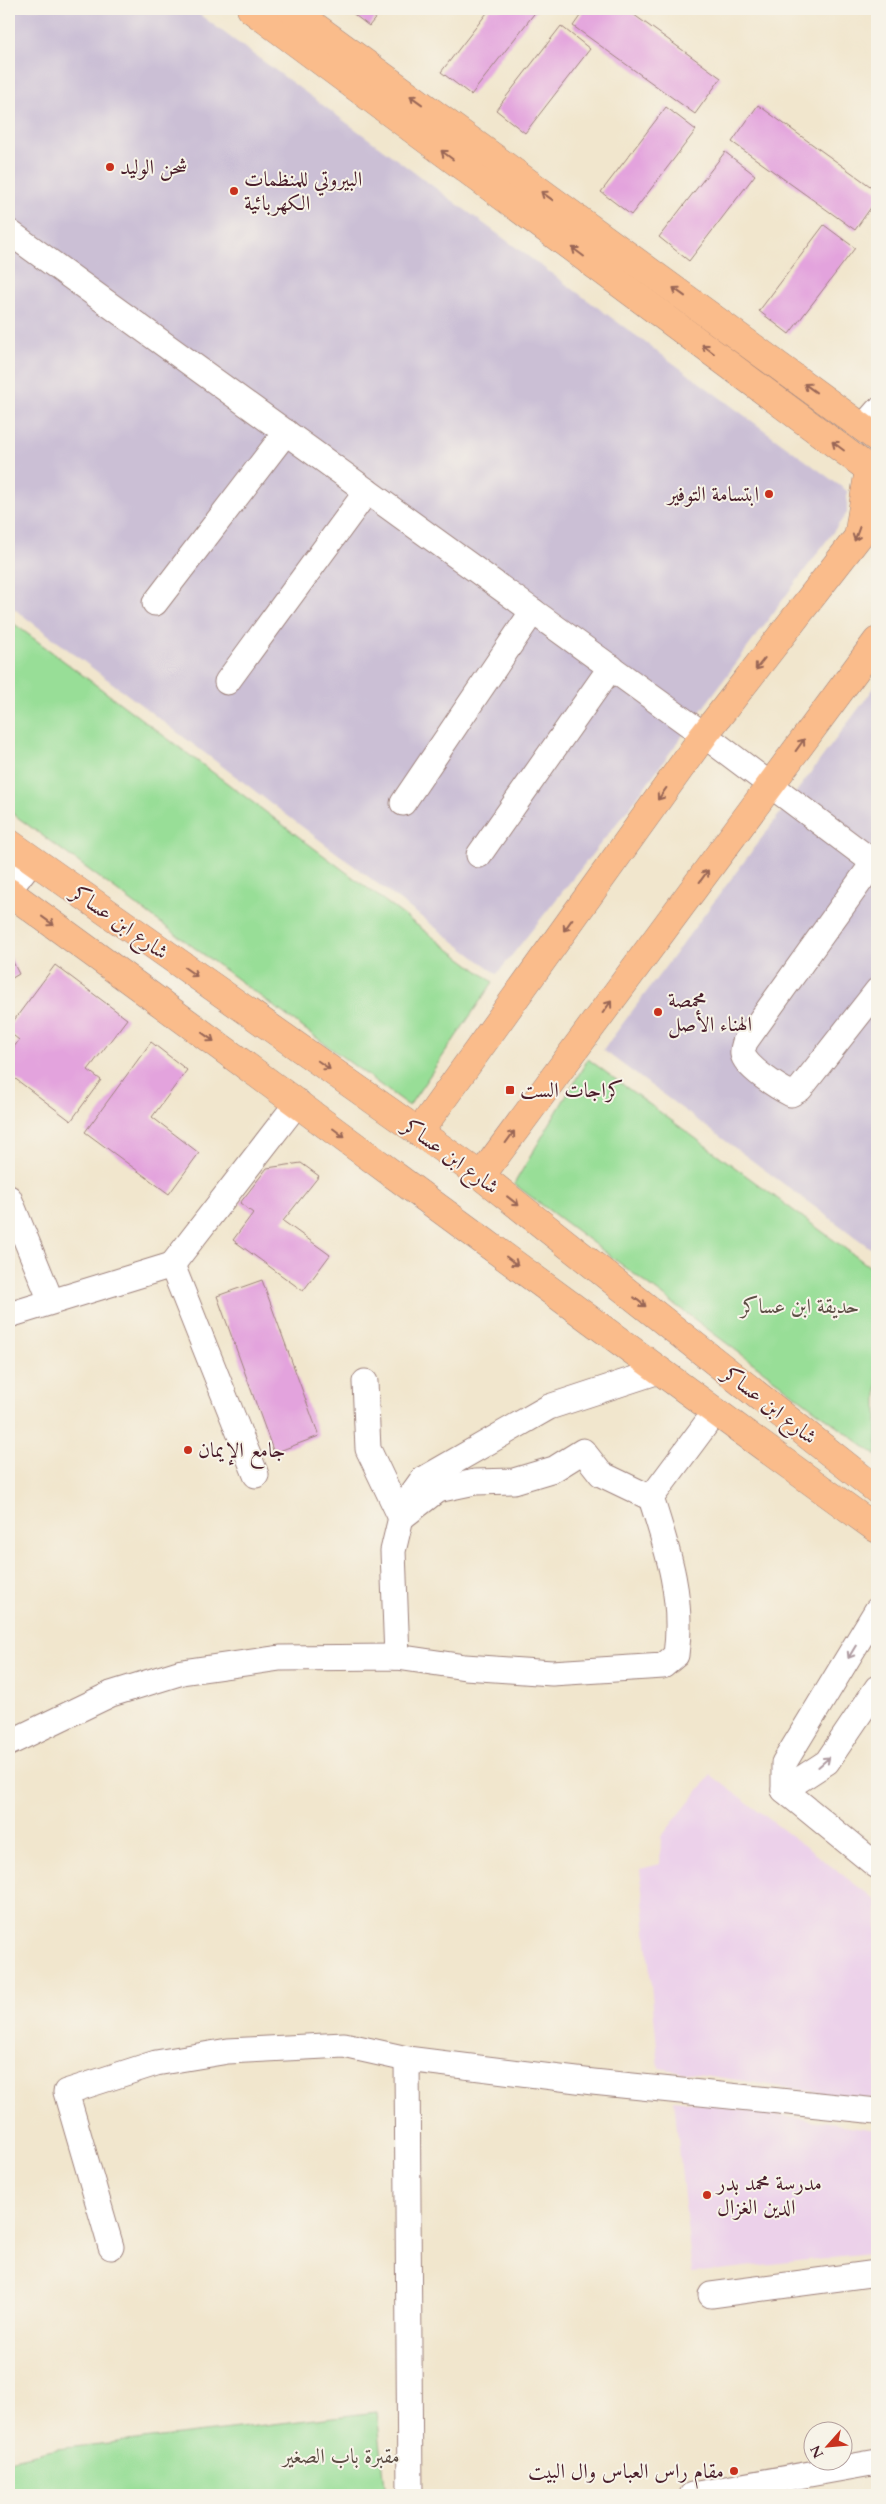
<svg xmlns="http://www.w3.org/2000/svg" width="886" height="2504" font-family="Cardo,Amiri,serif">
<style>
.built{fill:#ecd1ea}
.industrial{fill:#cbbfd5}
.green{fill:#98de97;stroke:#717e61}
.building{fill:#e3a3dd}
.lines{fill:none;stroke-linecap:round;stroke-linejoin:round}
.minor-casing{stroke:#9e827c;stroke-width:27}
.major-casing{stroke:#9e827c;stroke-width:29}
.minor{stroke:#fff;stroke-width:25}
.major{stroke:#fabc8b;stroke-width:28}
.oneway{stroke:#996656}
.oneway2{stroke:#ae9aa0}
.poi-dot{fill:#c8321e;stroke:#f7f3e8;stroke-width:2}
.labels{text-anchor:middle;stroke-width:4;stroke-linejoin:round;paint-order:stroke}
.poi-label{font-size:21px;fill:#4a1f2b;stroke:#f7f3e8;text-anchor:start}
.street-label{font-size:21px;fill:#4a1f2b;stroke:#f7f3e8}
.park-label{font-size:21px;fill:#5e4f46;stroke:#f7f3e8}
</style>
<rect width="100%" height="100%" fill="#f7f3e8"/>
<filter id="ink" filterUnits="userSpaceOnUse"><feTurbulence type="fractalNoise" baseFrequency=".02" numOctaves="2"/><feDisplacementMap in="SourceGraphic" scale="10" xChannelSelector="R" yChannelSelector="G"/><feConvolveMatrix kernelMatrix="1 2 1 2 8 2 1 2 1" color-interpolation-filters="sRGB"/></filter>
<filter id="wash" filterUnits="userSpaceOnUse"><feTurbulence type="fractalNoise" baseFrequency=".0096" numOctaves="4" result="noise"/><feDisplacementMap in="SourceGraphic" scale="20" xChannelSelector="R" yChannelSelector="G"/><feGaussianBlur stdDeviation="1.12" result="paint"/><feColorMatrix in="noise" values="0 0 0 0 0 0 0 0 0 0 0 0 0 0 0 0 0 1.4 0 .05"/><feComposite in="paint" operator="in"/></filter>
<g filter="url(#wash)">
<rect width="100%" height="100%" fill="#f1e6cd"/>
<g class="built">
<path d="M711,1775L877,1901V2099L828,2094L659,2068L640,1869L660,1864L661,1837Z"/>
<path d="M674,2100L877,2130V2252L692,2273Z"/>
</g>
<g class="industrial">
<path d="M9,9H192L847,491V513L632,804L497,974L9,605Z"/>
<path d="M877,684V1253L603,1050Z"/>
</g>
<g class="green">
<path d="M9,620L493,982L409,1106L9,811Z"/>
<path d="M588,1059L877,1272V1456L514,1184Z"/>
<path d="M377,2412L386,2495H9V2460L57,2449Z"/>
</g>
<g id="blocks">
<g class="building">
<path d="M347,9H383L369,26Z"/>
<path d="M490,9L537,10L471,95L441,72Z"/>
<path d="M585,9H626L721,78L695,114L573,26Z"/>
<path d="M561,26L590,49L525,133L496,110Z"/>
<path d="M758,105L877,191V199L855,230L732,142Z"/>
<path d="M666,107L696,130L631,215L601,192Z"/>
<path d="M725,152L755,175L689,261L659,237Z"/>
<path d="M824,225L855,248L789,334L759,311Z"/>
<path d="M9,954L19,974L9,980Z"/>
<path d="M55,965L127,1019L88,1070L101,1080L71,1121L9,1074V1054L19,1040L9,1032V1027Z"/>
<path d="M151,1042L187,1070L152,1117L199,1153L169,1194L85,1132Z"/>
<path d="M301,1163L319,1176L283,1221L330,1255L303,1291L233,1240L253,1213L240,1203L267,1168Z"/>
<path d="M262,1280L319,1436L274,1453L217,1296Z"/>
</g>
</g>
</g>
<g filter="url(#ink)">
<use href="#blocks" fill-opacity="0" stroke="#9e827c" stroke-width="1"/>
<g class="lines">
<defs>
<g id="minor">
<path d="M9,232L704,735L877,865"/>
<path d="M863,427L877,411"/>
<path d="M155,603L286,432"/>
<path d="M227,682L367,491"/>
<path d="M403,803L533,611"/>
<path d="M479,855L611,667"/>
<path d="M874,862L745,1042C744,1046 742,1050 743,1054C745,1067 779,1088 791,1094L800,1089L877,991"/>
<path d="M9,890L32,860"/>
<path d="M9,1198L51,1301"/>
<path d="M172,1265L256,1475"/>
<path d="M9,1315L172,1265L298,1102"/>
<path d="M365,1382L368,1449L401,1518L437,1490L475,1482L514,1481L554,1469L583,1451L601,1474L651,1498"/>
<path d="M877,1610L784,1763V1790L877,1866"/>
<path d="M397,1657L393,1551L404,1505L422,1480L549,1407L659,1371"/>
<path d="M9,1743L111,1694L182,1672L280,1658L397,1657L465,1667L552,1673L663,1666L676,1655C684,1599 668,1551 651,1498L715,1412"/>
<path d="M784,1790L827,1762L877,1688"/>
<path d="M111,2247L66,2092L156,2063L228,2051L344,2045L407,2059"/>
<path d="M711,2295L877,2273"/>
<path d="M410,2495L407,2059L593,2082L877,2111"/>
<path d="M692,2495L877,2462"/>
</g>
<g id="major">
<path d="M251,9L877,475"/>
<path d="M291,9L877,438"/>
<path d="M9,843L481,1176L877,1490"/>
<path d="M9,892C299,1103 586,1319 877,1529"/>
<path d="M419,1132L704,735L858,537L869,469"/>
<path d="M481,1176L877,641"/>
</g>
</defs>
<use href="#minor" class="minor-casing"/>
<use href="#major" class="major-casing"/>
<use href="#minor" class="minor"/>
<use href="#major" class="major"/>
</g>
<defs><path id="oneway-shaft" d="M-6 0H5M1.5-3L5.5 0L1.5 3" fill="none" stroke-width="1.6" stroke-linecap="round" stroke-linejoin="round" transform="scale(1.25)"/></defs>
<g class="oneway">
<use href="#oneway-shaft" transform="translate(416 100) rotate(-144)"/>
<use href="#oneway-shaft" transform="translate(447 155) rotate(-143)"/>
<use href="#oneway-shaft" transform="translate(547 196) rotate(-144)"/>
<use href="#oneway-shaft" transform="translate(578 252) rotate(-143)"/>
<use href="#oneway-shaft" transform="translate(679 292) rotate(-144)"/>
<use href="#oneway-shaft" transform="translate(708 349) rotate(-143)"/>
<use href="#oneway-shaft" transform="translate(810 388) rotate(-144)"/>
<use href="#oneway-shaft" transform="translate(838 446) rotate(-143)"/>
<use href="#oneway-shaft" transform="translate(857 534) rotate(110)"/>
<use href="#oneway-shaft" transform="translate(760 664) rotate(128)"/>
<use href="#oneway-shaft" transform="translate(800 745) rotate(-54)"/>
<use href="#oneway-shaft" transform="translate(662 794) rotate(126)"/>
<use href="#oneway-shaft" transform="translate(704 876) rotate(-54)"/>
<use href="#oneway-shaft" transform="translate(48 921) rotate(36)"/>
<use href="#oneway-shaft" transform="translate(568 925) rotate(126)"/>
<use href="#oneway-shaft" transform="translate(191 972) rotate(35)"/>
<use href="#oneway-shaft" transform="translate(607 1007) rotate(-54)"/>
<use href="#oneway-shaft" transform="translate(208 1037) rotate(36)"/>
<use href="#oneway-shaft" transform="translate(324 1065) rotate(35)"/>
<use href="#oneway-shaft" transform="translate(339 1133) rotate(37)"/>
<use href="#oneway-shaft" transform="translate(510 1137) rotate(-54)"/>
<use href="#oneway-shaft" transform="translate(513 1201) rotate(38)"/>
<use href="#oneway-shaft" transform="translate(512 1261) rotate(37)"/>
<use href="#oneway-shaft" transform="translate(640 1302) rotate(38)"/>
</g>
<g class="oneway2">
<use href="#oneway-shaft" transform="translate(852 1652) rotate(121)"/>
<use href="#oneway-shaft" transform="translate(824 1762) rotate(-41)"/>
</g>
</g>
<g class="poi-dot">
<circle cx="110" cy="167" r="5"/>
<circle cx="234" cy="191" r="5"/>
<circle cx="769" cy="494" r="5"/>
<circle cx="658" cy="1012" r="5"/>
<rect x="505" y="1085" width="10" height="10" rx="2.5"/>
<circle cx="188" cy="1450" r="5"/>
<circle cx="707" cy="2195" r="5"/>
<circle cx="734" cy="2471" r="5"/>
</g>
<g class="labels">
<g class="poi-label">
<text x="120" y="174">شحن الوليد</text>
<text x="244" y="186">البيروتي للمنظمات<tspan x="244" dy="24">الكهربائية</tspan></text>
<text x="759" y="501" text-anchor="end">ابتسامة التوفير</text>
<text x="668" y="1007">محمصة<tspan x="668" dy="24">الهناء الأصل</tspan></text>
<text x="520" y="1097">كراجات الست</text>
<text x="198" y="1457">جامع الإيمان</text>
<text x="717" y="2190">مدرسة محمد بدر<tspan x="717" dy="24">الدين الغزال</tspan></text>
<text x="724" y="2478" text-anchor="end">مقام راس العباس وال البيت</text>
</g>
<g class="street-label">
<text transform="translate(120 922) rotate(35)" y="7">شارع ابن عساكر</text>
<text transform="translate(451 1156) rotate(36)" y="7">شارع ابن عساكر</text>
<text transform="translate(770 1405) rotate(38)" y="7">شارع ابن عساكر</text>
</g>
<g class="park-label">
<text x="800" y="1313">حديقة ابن عساكر</text>
<text x="341" y="2463">مقبرة باب الصغير</text>
</g>
</g>
<rect width="886" height="2504" fill="none" stroke="#f7f3e8" stroke-width="30"/>
<g transform="translate(828 2446) rotate(243)"><circle r="24" fill="#f7f3e8" stroke="#b29e9c"/>
<path d="M0-4L9 19L0 12L-9 19Z" fill="#c8321e"/>
<text y="-8" font-size="14" font-weight="bold" text-anchor="middle" fill="#4a1f2b">N</text>
</g>
</svg>
